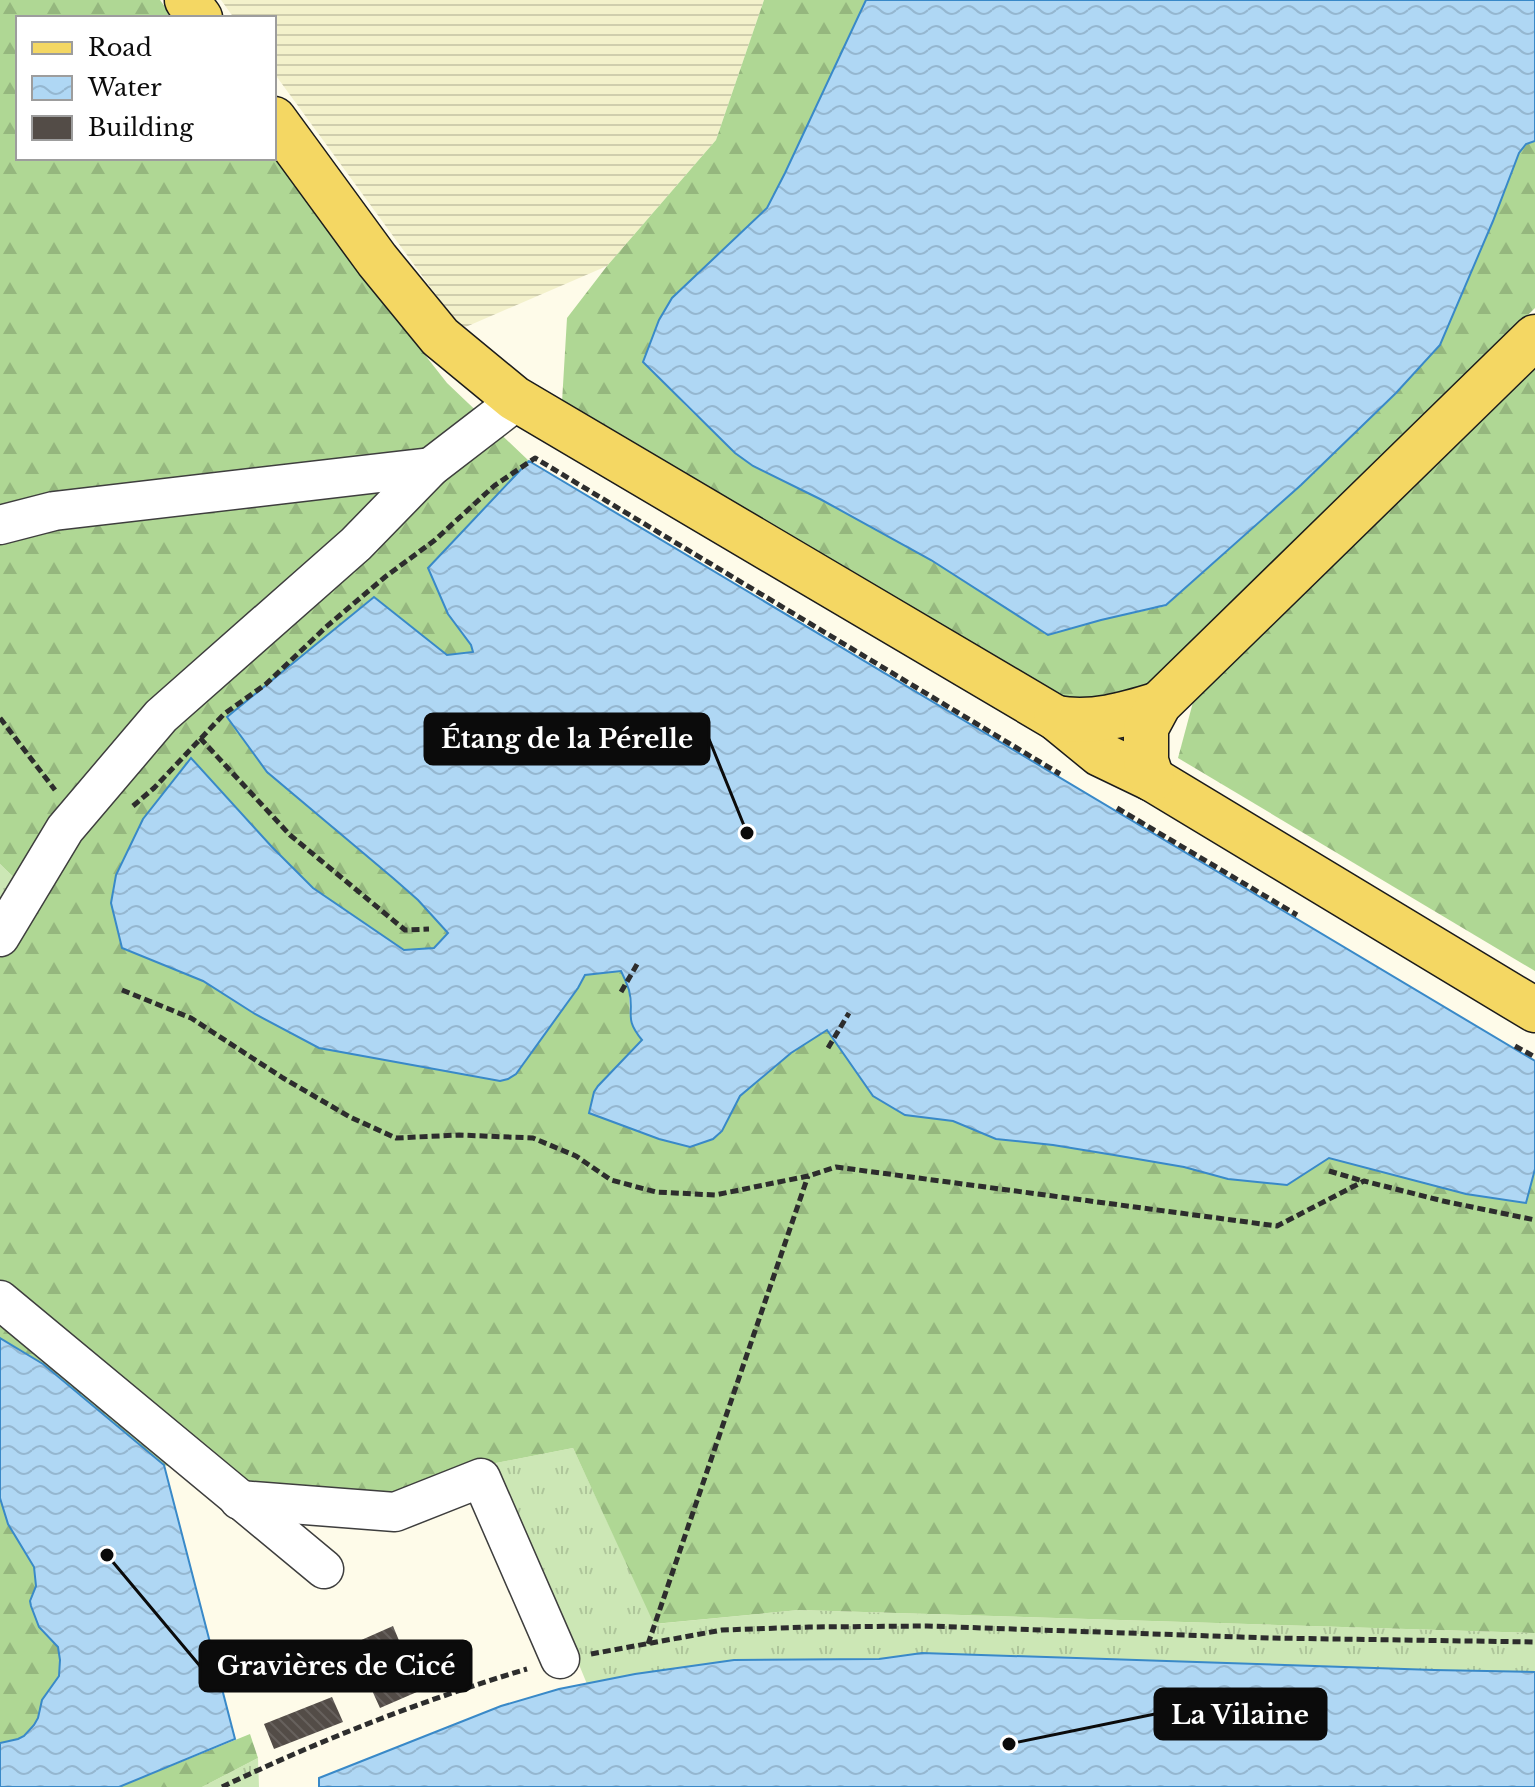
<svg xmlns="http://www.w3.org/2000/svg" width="1535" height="1787" font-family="'Libre Baskerville',serif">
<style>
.farmland{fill:url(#farmland-rules)}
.grass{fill:url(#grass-tufts)}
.forest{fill:url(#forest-firs)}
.water{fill:url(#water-waves);stroke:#3989c8;stroke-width:2}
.building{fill:url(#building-back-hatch)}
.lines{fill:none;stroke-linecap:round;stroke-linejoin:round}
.minor-casing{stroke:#3e3e3e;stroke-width:41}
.major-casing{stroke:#1c1c1c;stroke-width:47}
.path{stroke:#2d2d2d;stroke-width:5;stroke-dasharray:8 4;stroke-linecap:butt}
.minor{stroke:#fff;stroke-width:38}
.major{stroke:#f4d763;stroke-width:44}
.leader{fill:none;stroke:#0b0b0b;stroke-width:3}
.callout-dot{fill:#0b0b0b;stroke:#fff;stroke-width:3}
.callout{fill:#0b0b0b;stroke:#0b0b0b;stroke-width:3}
.callout-label{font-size:26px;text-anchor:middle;font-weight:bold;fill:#fff}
</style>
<defs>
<pattern id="farmland-rules" width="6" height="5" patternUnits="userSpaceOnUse" patternTransform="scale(2)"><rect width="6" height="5" fill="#f3f1cb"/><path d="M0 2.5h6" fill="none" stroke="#cfcdad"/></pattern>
<pattern id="grass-tufts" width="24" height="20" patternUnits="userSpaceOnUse" patternTransform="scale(2)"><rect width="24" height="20" fill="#cce7b5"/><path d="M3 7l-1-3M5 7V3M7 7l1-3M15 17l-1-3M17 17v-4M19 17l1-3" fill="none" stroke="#aec59a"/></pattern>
<pattern id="forest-firs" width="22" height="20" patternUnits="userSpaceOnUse" patternTransform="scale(2)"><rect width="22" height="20" fill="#afd794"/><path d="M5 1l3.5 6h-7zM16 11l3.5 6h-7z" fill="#95b77e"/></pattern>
<pattern id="water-waves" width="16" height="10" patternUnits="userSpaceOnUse" patternTransform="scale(2)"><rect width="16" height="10" fill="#afd7f4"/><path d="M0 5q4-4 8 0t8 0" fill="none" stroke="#95b7d0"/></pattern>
<pattern id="building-back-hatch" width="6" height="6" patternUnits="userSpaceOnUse" patternTransform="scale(2)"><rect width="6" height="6" fill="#534c47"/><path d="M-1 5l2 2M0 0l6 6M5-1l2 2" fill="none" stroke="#67615d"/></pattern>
</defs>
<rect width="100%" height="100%" fill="#fefbe9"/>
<path class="farmland" d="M221,0H764L716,140L607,266L461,329L274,73V18H234Z"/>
<g class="grass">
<path d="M0,864L34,897L0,958Z"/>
<path d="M573,1448L655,1624L799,1610L1535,1633V1672L1434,1670L922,1653L879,1659L734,1660L635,1674L587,1684L496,1463Z"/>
<path d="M258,1758L259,1787H202Z"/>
</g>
<g class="forest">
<path d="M0,0H160L173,18H18V158H274V155L381,299L447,383L529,461L428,568L448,614L471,645L474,652L447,656L373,597L228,717L267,772L393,878L418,900L449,933L434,948L404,950L313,888L272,847L122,948L203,981L255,1014L319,1048L516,1074L578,988L585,975L622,971L629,991L630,1019L643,1040L598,1086L594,1092L589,1113L659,1139L689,1147L712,1139L722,1131L739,1096L791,1053L827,1029L873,1096L905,1115L953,1121L996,1139L1053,1145L1114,1155L1184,1167L1228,1179L1287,1185L1329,1158L1466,1194L1526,1203L1535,1169V1633L799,1610L654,1624L573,1448L496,1463L389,1501L236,1484L164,1465L43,1364L0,1338V958L34,897L0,864Z"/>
<path d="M764,0H866L785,173L767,208L725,248L670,388L686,406L735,453L753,466L820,499L931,560L1047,635L1101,620L1166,606L1301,485L1396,394L1464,290L1519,153L1526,144L1535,141V308L1154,683L1077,704L562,402L567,318L607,266L716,140Z"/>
<path d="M1535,361V971L1178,758L1196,691Z"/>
<path d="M0,1498L8,1524L34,1567L36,1586L30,1601L31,1606L39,1627L58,1647L60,1660L59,1676L42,1700L38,1718L34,1725L24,1736L18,1740L0,1743Z"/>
<path d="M250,1734L258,1758L202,1787H119Z"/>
</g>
<g class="water">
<path d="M866,0H1535V141L1526,144L1519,153L1493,221L1440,345L1396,393L1301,485L1166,605L1101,620L1048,635L931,560L820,499L753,466L735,453L643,362L659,320L672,298L767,208L785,173Z"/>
<path d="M529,461L1535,1061V1169L1526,1203L1466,1194L1329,1158L1287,1185L1228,1179L1184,1167L1114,1155L1053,1145L996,1139L953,1121L905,1115L873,1096L827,1030L791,1053L740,1096L722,1131L713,1139L690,1147L659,1139L589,1113L594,1092L598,1086L642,1040C623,1017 635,1014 629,990C627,984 624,977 621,971L585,975L578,988L516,1074L508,1079L500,1081L319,1048L255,1014L203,981L122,948L111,903L116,875L143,819L191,758L272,847L313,888L404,950L434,948L448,933L418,900L393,878L267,772L227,717L374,597L447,655L473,652L471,645L448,614L428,568Z"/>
<path d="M0,1338L43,1364L164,1465L235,1739L119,1787H0V1743L18,1739L24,1736L34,1725L38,1718L42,1700L59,1676L60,1660L58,1647L39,1627L31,1606L30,1601L36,1586L34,1567L8,1524L0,1498Z"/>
<path d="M922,1653L1434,1670L1535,1672V1787H319V1778L501,1706L559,1689L635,1674L734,1660L879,1659Z"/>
</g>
<g class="building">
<path d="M393,1626L405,1655L401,1657L406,1668L422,1660L433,1685L380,1708L365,1675L355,1680L341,1649Z"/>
<path d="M332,1697L343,1722L274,1749L264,1724Z"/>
</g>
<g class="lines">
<defs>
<g id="minor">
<path d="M0,525L54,511L431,467"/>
<path d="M0,937L65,829L161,716L356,544L431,467L505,410L514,398"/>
<path d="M0,1300L324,1569"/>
<path d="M239,1500L395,1512L481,1478L560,1659"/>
</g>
<g id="major">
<path d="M187,0L200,18"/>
<path d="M274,119L377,260L440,337L514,398L1056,718L1100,754L1152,779L1535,1010"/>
<path d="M1056,718C1093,724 1124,715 1159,704"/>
<path d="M1152,779L1146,761V728L1159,704L1535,337"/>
</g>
</defs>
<use href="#minor" class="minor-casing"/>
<use href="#major" class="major-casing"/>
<g class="path">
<path d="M0,718L55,790"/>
<path d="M200,738L290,835L405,930L429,929"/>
<path d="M133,806L154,788L224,714L266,684L326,627L385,577L435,540L494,486L535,458L1060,774"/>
<path d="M1117,808L1297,915"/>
<path d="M122,990L191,1018L283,1078L350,1117L396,1138L459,1135L533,1138L576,1156L611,1180L656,1192L715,1195L808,1176L836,1167L1277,1226L1364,1181L1443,1201L1535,1220"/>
<path d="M621,992L639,961"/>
<path d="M1515,1046L1535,1057"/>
<path d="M828,1048L849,1013"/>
<path d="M1329,1171L1363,1181"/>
<path d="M648,1644L808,1176"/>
<path d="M591,1654L722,1630L809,1627L927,1626L1269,1638L1535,1642"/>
<path d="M222,1787C320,1740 423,1700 527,1669"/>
</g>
<use href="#minor" class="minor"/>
<use href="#major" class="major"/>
</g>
<path class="leader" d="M747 833L709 739M107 1555L200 1666M1009 1744L1155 1714"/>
<g class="callout-dot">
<circle cx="747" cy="833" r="8"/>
<circle cx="107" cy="1555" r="8"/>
<circle cx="1009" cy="1744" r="8"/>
</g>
<g class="callout">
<rect x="425" y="714" width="284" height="50" rx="8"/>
<rect x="200" y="1641" width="271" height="50" rx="8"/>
<rect x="1155" y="1689" width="171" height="50" rx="8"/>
</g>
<g class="callout-label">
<text x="567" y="748">Étang de la Pérelle</text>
<text x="336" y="1675">Gravières de Cicé</text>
<text x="1240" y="1724">La Vilaine</text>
</g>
<rect x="16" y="16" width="260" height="144" fill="#ffffff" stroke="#9d9d9d" stroke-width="2"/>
<rect x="32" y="42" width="40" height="12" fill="#f4d763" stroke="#9d9d9d" stroke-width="2"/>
<text x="88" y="56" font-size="24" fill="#0b0b0b">Road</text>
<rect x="32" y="76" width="40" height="24" fill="url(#water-waves)" stroke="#9d9d9d" stroke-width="2"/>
<text x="88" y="96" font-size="24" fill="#0b0b0b">Water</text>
<rect x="32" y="116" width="40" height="24" fill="#534c47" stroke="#9d9d9d" stroke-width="2"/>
<text x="88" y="136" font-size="24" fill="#0b0b0b">Building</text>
</svg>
